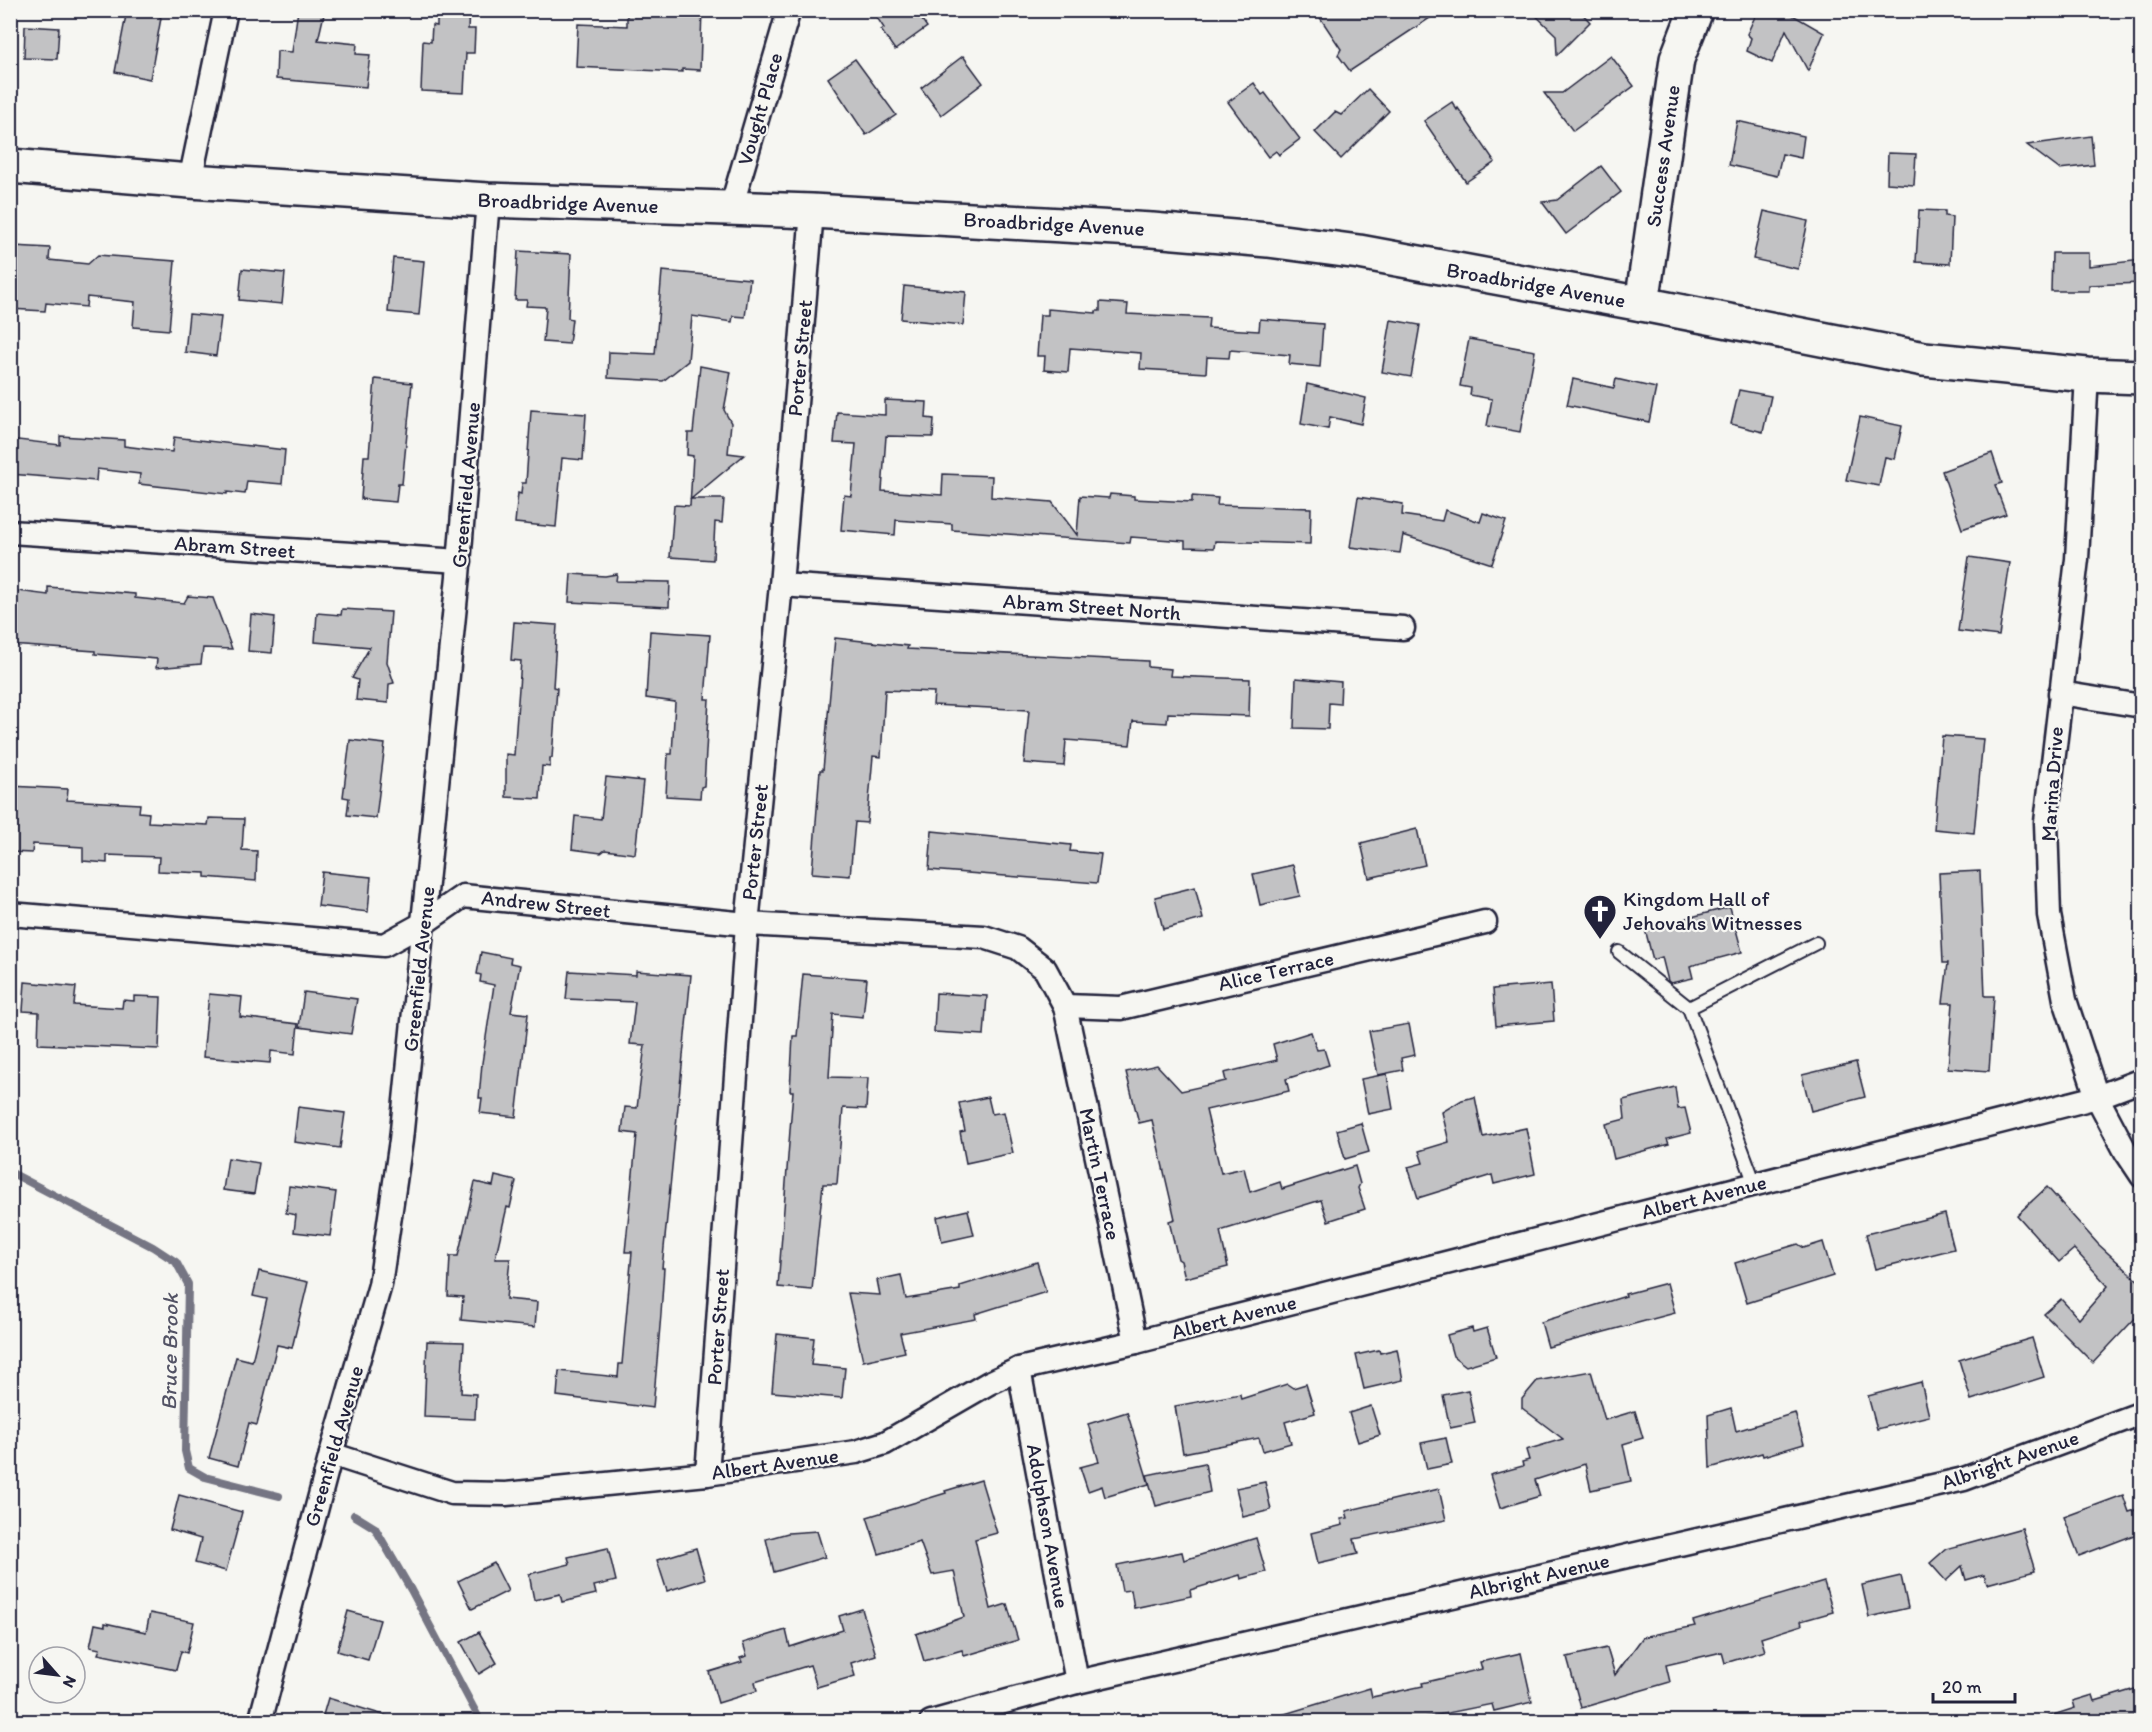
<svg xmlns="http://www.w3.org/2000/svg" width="2152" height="1732" font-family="Itim,sans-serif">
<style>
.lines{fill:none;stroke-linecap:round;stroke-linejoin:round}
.stream{stroke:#757583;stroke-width:8}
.building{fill:#c2c2c4;stroke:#22223b;stroke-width:1.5}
.lane-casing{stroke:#22223b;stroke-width:16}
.street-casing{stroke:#22223b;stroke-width:27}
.secondary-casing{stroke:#22223b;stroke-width:38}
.lane{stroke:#f6f6f2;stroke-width:12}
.street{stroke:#f6f6f2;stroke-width:22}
.secondary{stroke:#f6f6f2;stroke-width:33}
.labels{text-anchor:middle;stroke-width:4.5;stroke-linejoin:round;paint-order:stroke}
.street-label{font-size:21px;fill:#22223b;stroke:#f6f6f2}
.poi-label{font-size:21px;fill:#22223b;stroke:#f6f6f2;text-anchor:start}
.water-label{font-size:22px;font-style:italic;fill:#535365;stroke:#f6f6f2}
</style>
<rect width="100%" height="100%" fill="#f6f6f2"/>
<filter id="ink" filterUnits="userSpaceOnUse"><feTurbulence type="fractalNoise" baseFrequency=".0167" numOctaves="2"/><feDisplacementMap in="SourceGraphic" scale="12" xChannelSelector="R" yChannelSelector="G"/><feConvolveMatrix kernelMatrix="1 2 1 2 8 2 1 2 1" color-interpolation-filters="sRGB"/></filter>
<g filter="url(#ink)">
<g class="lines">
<g class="stream">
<path d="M10,1172L153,1247L176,1262L188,1284L185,1451L189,1468L205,1477L279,1496"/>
<path d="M354,1515L375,1528L411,1590L481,1722"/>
</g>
</g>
<g class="building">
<path d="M127,10H152L161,18L150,79L115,72Z"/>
<path d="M298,10H325L318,40L357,44L356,54L370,55L366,87L276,79L277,51L292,52Z"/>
<path d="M437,10H469L468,29H475L474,53H466L464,93L421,91L423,41L431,42L432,25L437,26Z"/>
<path d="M627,10H702L700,70L682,69V72L576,67L578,24L627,26Z"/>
<path d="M872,10H915L927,27L895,50L881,30L884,28Z"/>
<path d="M1315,10H1442L1350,71L1338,55L1341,49Z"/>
<path d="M1530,10H1579L1590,22L1557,55L1556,35Z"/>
<path d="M1758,10H1784L1824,33L1808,71L1786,30L1772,63L1747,51L1751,38L1747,34Z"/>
<path d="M25,26L59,28L57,59L24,58Z"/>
<path d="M963,56L983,83L941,115L921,88Z"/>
<path d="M1611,56L1634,86L1573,131L1544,93H1562Z"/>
<path d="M855,59L896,115L866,135L828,78Z"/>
<path d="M1254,83L1262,95L1265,93L1300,139L1279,155L1276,151L1268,157L1228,102Z"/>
<path d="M1368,89L1389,111L1341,159L1315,132L1335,112L1341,115Z"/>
<path d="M1452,102L1457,110L1458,108L1495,162L1466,182L1424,121Z"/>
<path d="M1737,121L1804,136L1801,158L1782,154L1777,176L1729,165Z"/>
<path d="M2091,136L2094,165L2059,169L2027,145Z"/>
<path d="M1888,153L1916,154L1914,185L1887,183Z"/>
<path d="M1601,166L1621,192L1566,234L1542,202L1557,200Z"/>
<path d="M1919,210L1945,211V216L1952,217L1950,264L1916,262Z"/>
<path d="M1764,211L1808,221L1798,269L1753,259Z"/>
<path d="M13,246L50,248L49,260L88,264L98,255L175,261L169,330L133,327L135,302L87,297L86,307L46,303L45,311L10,309Z"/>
<path d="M518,251L571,254L568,318L572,319L569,344L543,342L546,307L526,306L527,300H515Z"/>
<path d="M2052,253H2089V266L2142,260V283L2089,285V291H2051Z"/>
<path d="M393,258L424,261L419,315L388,312Z"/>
<path d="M242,269L285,273L282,304L239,300Z"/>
<path d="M662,271L750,279L745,317L733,316L732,322L692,316L688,361L663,381L608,378L609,352L655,354Z"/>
<path d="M904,286L966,292L963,325L901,319Z"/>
<path d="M1100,302L1128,304L1127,314L1209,318L1208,328L1259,331L1260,319L1323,324L1320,367L1289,364L1290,355L1230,350L1229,358L1207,357L1206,373L1140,369L1141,353L1070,348L1068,372L1044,370L1045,356H1037L1040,315H1048V309L1096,313V311H1100Z"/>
<path d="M189,314L221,317L216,356L185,352Z"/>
<path d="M1391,320L1420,325L1411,377L1382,372Z"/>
<path d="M1469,339L1535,351L1520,432L1487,426L1492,399L1470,395L1471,388L1460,386Z"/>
<path d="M700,366L731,372L724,410L731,423L728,453L744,455L691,499H724L722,523L715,522L713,560L670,557L674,505L690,506L693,456L687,455L688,433H693Z"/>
<path d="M375,379L412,383L402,484H398L396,502L361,499L364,456H369Z"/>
<path d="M1573,379L1614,388L1616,379L1656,388L1649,422L1567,405Z"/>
<path d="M1307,384L1366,398L1361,424L1330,417L1328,429L1301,424Z"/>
<path d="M1739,390L1771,396L1763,432L1731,424Z"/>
<path d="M885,400L927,402L926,418L934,419L933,437L886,436L882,491L942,495L943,474L992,476L991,497L1052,502L1077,535L1080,496L1109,498L1110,494L1134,496V499L1192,502V496L1218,498L1217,505L1311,508L1310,544L1215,541L1214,548L1185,547V541L1131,537L1130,543L952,530V524L896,520L895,535L841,530L844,495L851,496L856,444L834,443L837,412L885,415Z"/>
<path d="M531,410L586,414L583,460L562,458L556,527L515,523L518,493L521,494L522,483H526Z"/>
<path d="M1860,417L1902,426L1895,459L1885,457L1879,486L1846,480Z"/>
<path d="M60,436L124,440V446L172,452L174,437L285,450L282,484L247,481L245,494L227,492V494L139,484L140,474L97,469L96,481L10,474V439L60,445Z"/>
<path d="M1992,453L2002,483L1995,485L2006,514L1962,529L1942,471Z"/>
<path d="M1358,497L1403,504L1402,515L1442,521L1445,510L1480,522L1483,513L1506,521L1492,564L1403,535L1400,553L1350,547Z"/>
<path d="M1969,557L2010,563L1999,636L1958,631Z"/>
<path d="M571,574L605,576L617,574L616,581L670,582L669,607L569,602Z"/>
<path d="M48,587L135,594V598L184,603L188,596L213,598L232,649L203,648L201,664L156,668L157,659L95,654V651L10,645V590L48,595Z"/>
<path d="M342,609L391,612L387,662L394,683L389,684L388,703L356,700L358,680L352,678L370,647L315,642L317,613L341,615Z"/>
<path d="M251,614L275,617L272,653L248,651Z"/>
<path d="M514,622L557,625L553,687L557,688L552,758H550V767L542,766L540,799L506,797V754L514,755L521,661L511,660Z"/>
<path d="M650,631L710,635L705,699H709L704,786L701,787L700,798L666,796L668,754H672L675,702L646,698Z"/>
<path d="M835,638L908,646L907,649L1148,661V667L1171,669L1170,676L1250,679L1249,716L1168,713L1167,723L1133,721L1130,745L1066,740L1064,766L1024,763L1029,710L933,705L934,692L885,690L881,757L873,756L867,823L855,822L850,876L812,873L819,783L820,770H823Z"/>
<path d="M1296,678L1341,682L1340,704L1329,703L1328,729L1294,728Z"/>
<path d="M1942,736L1983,739L1974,833L1934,829Z"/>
<path d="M350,740L385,744L376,818L347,815L349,798L343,797Z"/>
<path d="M606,777L643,781L635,854L605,850L601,853L572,849L575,816L601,819Z"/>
<path d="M10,786L68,789L67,800L140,804L139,812L149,813L148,822L208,825L209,818L244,819L242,850L257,851L256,881L205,877V873L158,871L159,857L107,855V863L83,861V847L33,844L32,853L10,852Z"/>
<path d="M1417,829L1425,865L1369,878L1361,843Z"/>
<path d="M932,831L1071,845L1070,851L1101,854L1097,883L929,870Z"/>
<path d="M1293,865L1300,896L1260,905L1253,874Z"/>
<path d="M1980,871L1985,996H1994L1989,1071L1948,1068L1953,1003H1943L1948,963H1943L1939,873Z"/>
<path d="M322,872L371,877L368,912L318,906Z"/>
<path d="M1195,887L1203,919L1163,929L1155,897Z"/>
<path d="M1730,907L1742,952L1690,966L1693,978L1671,983L1668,981L1662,957L1653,960L1645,929Z"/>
<path d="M481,952L511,958L510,963L520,965L511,1012L528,1014L516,1117L480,1113L482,1098H479L482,1063L494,985L480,982L481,975L477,974Z"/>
<path d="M569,971L636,975V971L691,975L662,1268H664L661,1314L653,1408L557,1396L559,1371L618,1377L619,1364H622L632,1252H625L637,1134L622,1132L625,1107L637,1108L645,1045L630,1044L635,1002L566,999Z"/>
<path d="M803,974L867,979L863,1017L833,1014L829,1077L868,1078L866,1109L843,1108L837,1184H823L812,1290L778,1287L793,1091H790L793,1036H797Z"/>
<path d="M25,982L76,987L74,1005L122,1008L123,1000L134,1001V996L161,997L159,1049L38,1044L39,1012L23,1011Z"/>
<path d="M1551,984L1554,1021L1496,1026L1493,989Z"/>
<path d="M304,992L357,999L351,1034L299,1027Z"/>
<path d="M936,993L987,996L984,1035L934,1032Z"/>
<path d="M209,994L242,997L240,1017L298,1024L295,1054L271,1051L270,1063L203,1057Z"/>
<path d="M1409,1024L1415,1055L1401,1058L1403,1070L1378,1075L1369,1031Z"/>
<path d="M1311,1032L1317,1050L1324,1049L1329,1065L1286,1079L1289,1091L1206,1110L1221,1173L1244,1168L1250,1192L1280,1182L1282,1189L1355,1166L1360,1184L1358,1188L1365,1209L1328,1221L1321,1200L1220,1231L1228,1267L1185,1278L1181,1261L1178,1259L1169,1221L1175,1219L1152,1120L1139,1123L1126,1072L1157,1065L1181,1091L1226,1081L1224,1073L1277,1060L1273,1044Z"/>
<path d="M1856,1062L1865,1097L1811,1111L1802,1075Z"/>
<path d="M1387,1074L1393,1109L1368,1114L1361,1079Z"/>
<path d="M1675,1087L1678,1109L1685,1108L1691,1133L1667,1139L1669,1144L1614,1159L1606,1124L1625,1119L1623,1100Z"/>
<path d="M988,1097L992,1114L1004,1112L1013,1153L966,1163L960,1132L965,1131L959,1103Z"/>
<path d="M1475,1097L1483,1137L1526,1128L1535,1174L1494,1184L1492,1175L1418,1198L1408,1167L1423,1163L1419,1151L1449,1142L1442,1112L1462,1100Z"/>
<path d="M298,1107L345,1113L340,1148L294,1142Z"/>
<path d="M1361,1123L1369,1152L1345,1159L1337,1130Z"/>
<path d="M228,1158L259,1163L254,1194L223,1190Z"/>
<path d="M495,1176L516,1181L510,1208L507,1207L495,1259H510L506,1299L537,1302L535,1327L461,1320L463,1297L448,1296L450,1256H458L475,1182L493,1186Z"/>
<path d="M289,1186L336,1192L330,1236L294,1232L296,1215L286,1213Z"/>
<path d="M2047,1187L2098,1244L2142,1284V1311L2093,1363L2044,1314L2061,1299L2079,1319L2108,1286L2074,1249L2059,1262L2017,1215Z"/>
<path d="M968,1210L974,1235L942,1242L937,1217Z"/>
<path d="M1945,1214L1954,1249L1875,1269L1866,1234Z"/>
<path d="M1823,1242L1833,1276L1747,1303L1735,1263L1798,1244L1804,1248Z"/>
<path d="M1037,1262L1046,1292L975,1314L976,1319L900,1333L905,1352L863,1361L848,1293L880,1295L877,1280L901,1275L906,1299L960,1290V1286Z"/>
<path d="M259,1271L308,1282L292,1348L277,1345L257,1425L249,1423L238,1466L209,1458L236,1357L252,1361L267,1299L253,1296Z"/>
<path d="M1667,1283L1675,1313L1548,1347L1541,1322L1626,1296L1625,1294Z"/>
<path d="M1472,1328L1473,1332L1487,1328L1496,1357L1466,1366L1453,1356L1447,1335Z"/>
<path d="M777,1334L814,1338L811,1365L845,1368L842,1398L772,1392Z"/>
<path d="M2032,1338L2044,1377L1971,1400L1959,1360Z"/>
<path d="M427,1341L464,1342L461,1393L476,1394L475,1419L424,1417Z"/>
<path d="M1397,1349L1403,1380L1364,1389L1356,1355L1379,1350L1380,1353Z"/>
<path d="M1591,1371L1605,1420L1635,1411L1643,1438L1623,1444L1631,1481L1591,1490L1585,1464L1535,1480L1540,1496L1500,1508L1490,1475L1523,1466L1522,1462L1529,1460L1526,1450L1563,1439L1522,1408V1399L1537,1381Z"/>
<path d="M1921,1382L1929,1416L1877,1429L1868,1396Z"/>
<path d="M1287,1384L1293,1388L1306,1384L1315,1413L1285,1422L1291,1443L1263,1451L1259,1438L1183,1453L1175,1406L1240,1394L1241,1399Z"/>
<path d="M1468,1390L1475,1423L1450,1428L1443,1395Z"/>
<path d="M1371,1406L1380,1435L1358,1442L1349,1413Z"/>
<path d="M1731,1408L1736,1431L1795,1413L1804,1444L1763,1456L1762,1453L1710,1468L1708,1415Z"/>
<path d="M1127,1412L1149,1484L1105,1497L1102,1486L1088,1491L1080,1467L1099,1462L1088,1424Z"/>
<path d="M1446,1438L1452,1464L1427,1469L1421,1443Z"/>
<path d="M1205,1463L1210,1492L1156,1506L1147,1475Z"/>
<path d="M981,1480L997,1533L975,1539L991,1609L1007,1604L1018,1640L964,1656L962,1650L924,1661L916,1634L964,1617L954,1571L932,1575L920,1542L879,1554L867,1517L946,1493L945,1491Z"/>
<path d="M1265,1482L1271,1510L1243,1517L1236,1488Z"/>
<path d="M1439,1489L1446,1520L1354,1539L1358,1554L1318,1563L1311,1533L1343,1525L1341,1519L1348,1518L1346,1511Z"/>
<path d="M179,1495L242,1512L226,1571L195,1563L201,1539L170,1530Z"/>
<path d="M2123,1495L2129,1512L2142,1508V1532L2079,1556L2064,1517Z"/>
<path d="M2022,1528L2035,1571L1987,1584L1984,1575L1966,1580L1962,1566L1946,1581L1930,1563L1946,1549Z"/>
<path d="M817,1531L825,1557L774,1572L766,1539L788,1533Z"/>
<path d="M1256,1538L1266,1572L1241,1579L1240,1575L1190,1590L1191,1596L1134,1608L1131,1590L1122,1591L1117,1565L1182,1552L1184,1560Z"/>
<path d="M608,1548L616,1581L594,1586L596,1594L562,1602L560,1594L534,1600L529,1574L570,1564L568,1557Z"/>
<path d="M696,1548L705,1579L667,1591L657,1560Z"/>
<path d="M494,1563L508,1591L472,1609L458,1581Z"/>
<path d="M1901,1576L1908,1608L1869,1617L1862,1585Z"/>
<path d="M1824,1582L1833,1612L1801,1621L1802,1625L1761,1638L1765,1651L1725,1663L1722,1652L1666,1665L1670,1682L1581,1708L1567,1657L1607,1648L1615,1675L1643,1637L1695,1626L1693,1621Z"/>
<path d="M862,1609L876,1655L851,1663L855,1676L817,1687L810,1665L755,1682L757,1691L718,1703L709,1672L742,1662L740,1658L747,1656L743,1643L786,1630L790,1647L843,1630L839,1616Z"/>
<path d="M348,1611L380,1620L368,1660L337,1651Z"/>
<path d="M150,1613L194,1622L187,1653L181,1651L176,1670L98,1654L100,1649L90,1647L95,1624L105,1626V1623L146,1632Z"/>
<path d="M479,1632L497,1663L479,1674L461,1642Z"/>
<path d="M1521,1653L1532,1702L1494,1711L1492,1704L1423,1718V1722H1279L1278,1716L1370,1688L1372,1697L1423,1686L1422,1683L1482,1669L1480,1662Z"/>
<path d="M2135,1689L2142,1708V1722H2048L2047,1717L2075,1708L2073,1701L2093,1695L2095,1701Z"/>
<path d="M328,1698L387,1716L386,1722H321Z"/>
</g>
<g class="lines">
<defs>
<g id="lane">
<path d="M1619,952L1689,1008"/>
<path d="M1755,1184L1689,1008L1816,943"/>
</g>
<g id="street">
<path d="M190,181L226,10"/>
<path d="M731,208L789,10"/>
<path d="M2087,375L2077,559L2046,822L2049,915L2065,1000L2097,1097L2126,1152L2142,1176"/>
<path d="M10,532L460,561"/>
<path d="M781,585L1403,628"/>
<path d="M2060,693L2142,706"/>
<path d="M10,914L384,945L424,923L463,896L747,924L984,937L1018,948L1045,969L1065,1006L1136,1342"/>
<path d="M1065,1006L1121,1008L1485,922"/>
<path d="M1019,1369L1077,1682"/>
<path d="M331,1454L452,1493L506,1494L707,1474L829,1456L856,1452L885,1443L989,1383L1019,1369L1136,1342L2097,1097L2142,1080"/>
<path d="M707,1474L747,924L781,585L812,211"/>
<path d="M260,1722L331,1454L380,1285L401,1140L458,576L488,200"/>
<path d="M931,1722L1077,1682L1964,1479L2142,1413"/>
</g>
<g id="secondary">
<path d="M10,166L190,181L488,200L812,211L1152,230L1268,240L1359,252L1642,304L1924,359L2087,375L2142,377"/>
<path d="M1642,304L1677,59L1696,10"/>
</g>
</defs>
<use href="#lane" class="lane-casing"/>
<use href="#street" class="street-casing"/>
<use href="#secondary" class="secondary-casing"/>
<use href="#lane" class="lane"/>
<use href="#street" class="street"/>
<use href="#secondary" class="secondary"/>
</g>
</g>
<defs>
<symbol id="church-pin" viewBox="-11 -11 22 30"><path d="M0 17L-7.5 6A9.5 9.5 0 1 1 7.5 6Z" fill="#22223b" stroke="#f6f6f2"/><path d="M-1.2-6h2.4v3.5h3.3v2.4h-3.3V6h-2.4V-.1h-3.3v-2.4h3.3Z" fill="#fff"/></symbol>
</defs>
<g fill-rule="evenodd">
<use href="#church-pin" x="1581" y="892" width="38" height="52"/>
</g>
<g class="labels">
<g class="street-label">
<text transform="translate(760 109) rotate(-74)" y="7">Vought Place</text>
<text transform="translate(1663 156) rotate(-82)" y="7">Success Avenue</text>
<text transform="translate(568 203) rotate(2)" y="7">Broadbridge Avenue</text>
<text transform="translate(1054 224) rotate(3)" y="7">Broadbridge Avenue</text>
<text transform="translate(1536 285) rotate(10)" y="7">Broadbridge Avenue</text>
<text transform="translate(800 358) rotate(-85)" y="7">Porter Street</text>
<text transform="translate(466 485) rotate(-85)" y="7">Greenfield Avenue</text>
<text transform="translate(235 547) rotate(4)" y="7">Abram Street</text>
<text transform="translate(1092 607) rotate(4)" y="7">Abram Street North</text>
<text transform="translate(2052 784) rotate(-86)" y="7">Marina Drive</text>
<text transform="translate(755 842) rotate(-84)" y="7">Porter Street</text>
<text transform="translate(546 904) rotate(6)" y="7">Andrew Street</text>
<text transform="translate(419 969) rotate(-84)" y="7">Greenfield Avenue</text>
<text transform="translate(1276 971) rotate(-13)" y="7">Alice Terrace</text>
<text transform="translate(1100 1174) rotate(78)" y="7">Martin Terrace</text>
<text transform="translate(1704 1197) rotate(-14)" y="7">Albert Avenue</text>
<text transform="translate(1234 1317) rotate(-14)" y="7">Albert Avenue</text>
<text transform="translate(718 1327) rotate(-86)" y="7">Porter Street</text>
<text transform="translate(334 1446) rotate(-74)" y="7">Greenfield Avenue</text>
<text transform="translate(2010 1460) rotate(-19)" y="7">Albright Avenue</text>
<text transform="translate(775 1464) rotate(-8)" y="7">Albert Avenue</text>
<text transform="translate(1048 1526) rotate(80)" y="7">Adolphson Avenue</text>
<text transform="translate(1539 1576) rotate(-13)" y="7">Albright Avenue</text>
</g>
<g class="poi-label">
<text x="1623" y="906">Kingdom Hall of<tspan x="1623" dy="24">Jehovahs Witnesses</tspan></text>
</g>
<g class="water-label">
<text transform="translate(169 1352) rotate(-89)" y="8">Bruce Brook</text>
</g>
</g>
<rect width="2152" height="1732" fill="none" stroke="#f6f6f2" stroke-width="36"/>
<rect x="18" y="18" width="2116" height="1696" fill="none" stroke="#22223b" stroke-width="2" filter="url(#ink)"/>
<g transform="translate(57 1675) rotate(118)"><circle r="28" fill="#f6f6f2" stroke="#a1a1a9" stroke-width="1.5"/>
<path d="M0-4.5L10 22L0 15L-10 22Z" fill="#22223b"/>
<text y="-9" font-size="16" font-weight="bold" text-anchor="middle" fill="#22223b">N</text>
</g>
<path d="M1933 1693v9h82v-9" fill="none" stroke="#22223b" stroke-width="3"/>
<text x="1942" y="1693" font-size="18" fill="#22223b" stroke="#f6f6f2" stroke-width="4.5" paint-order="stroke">20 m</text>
</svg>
